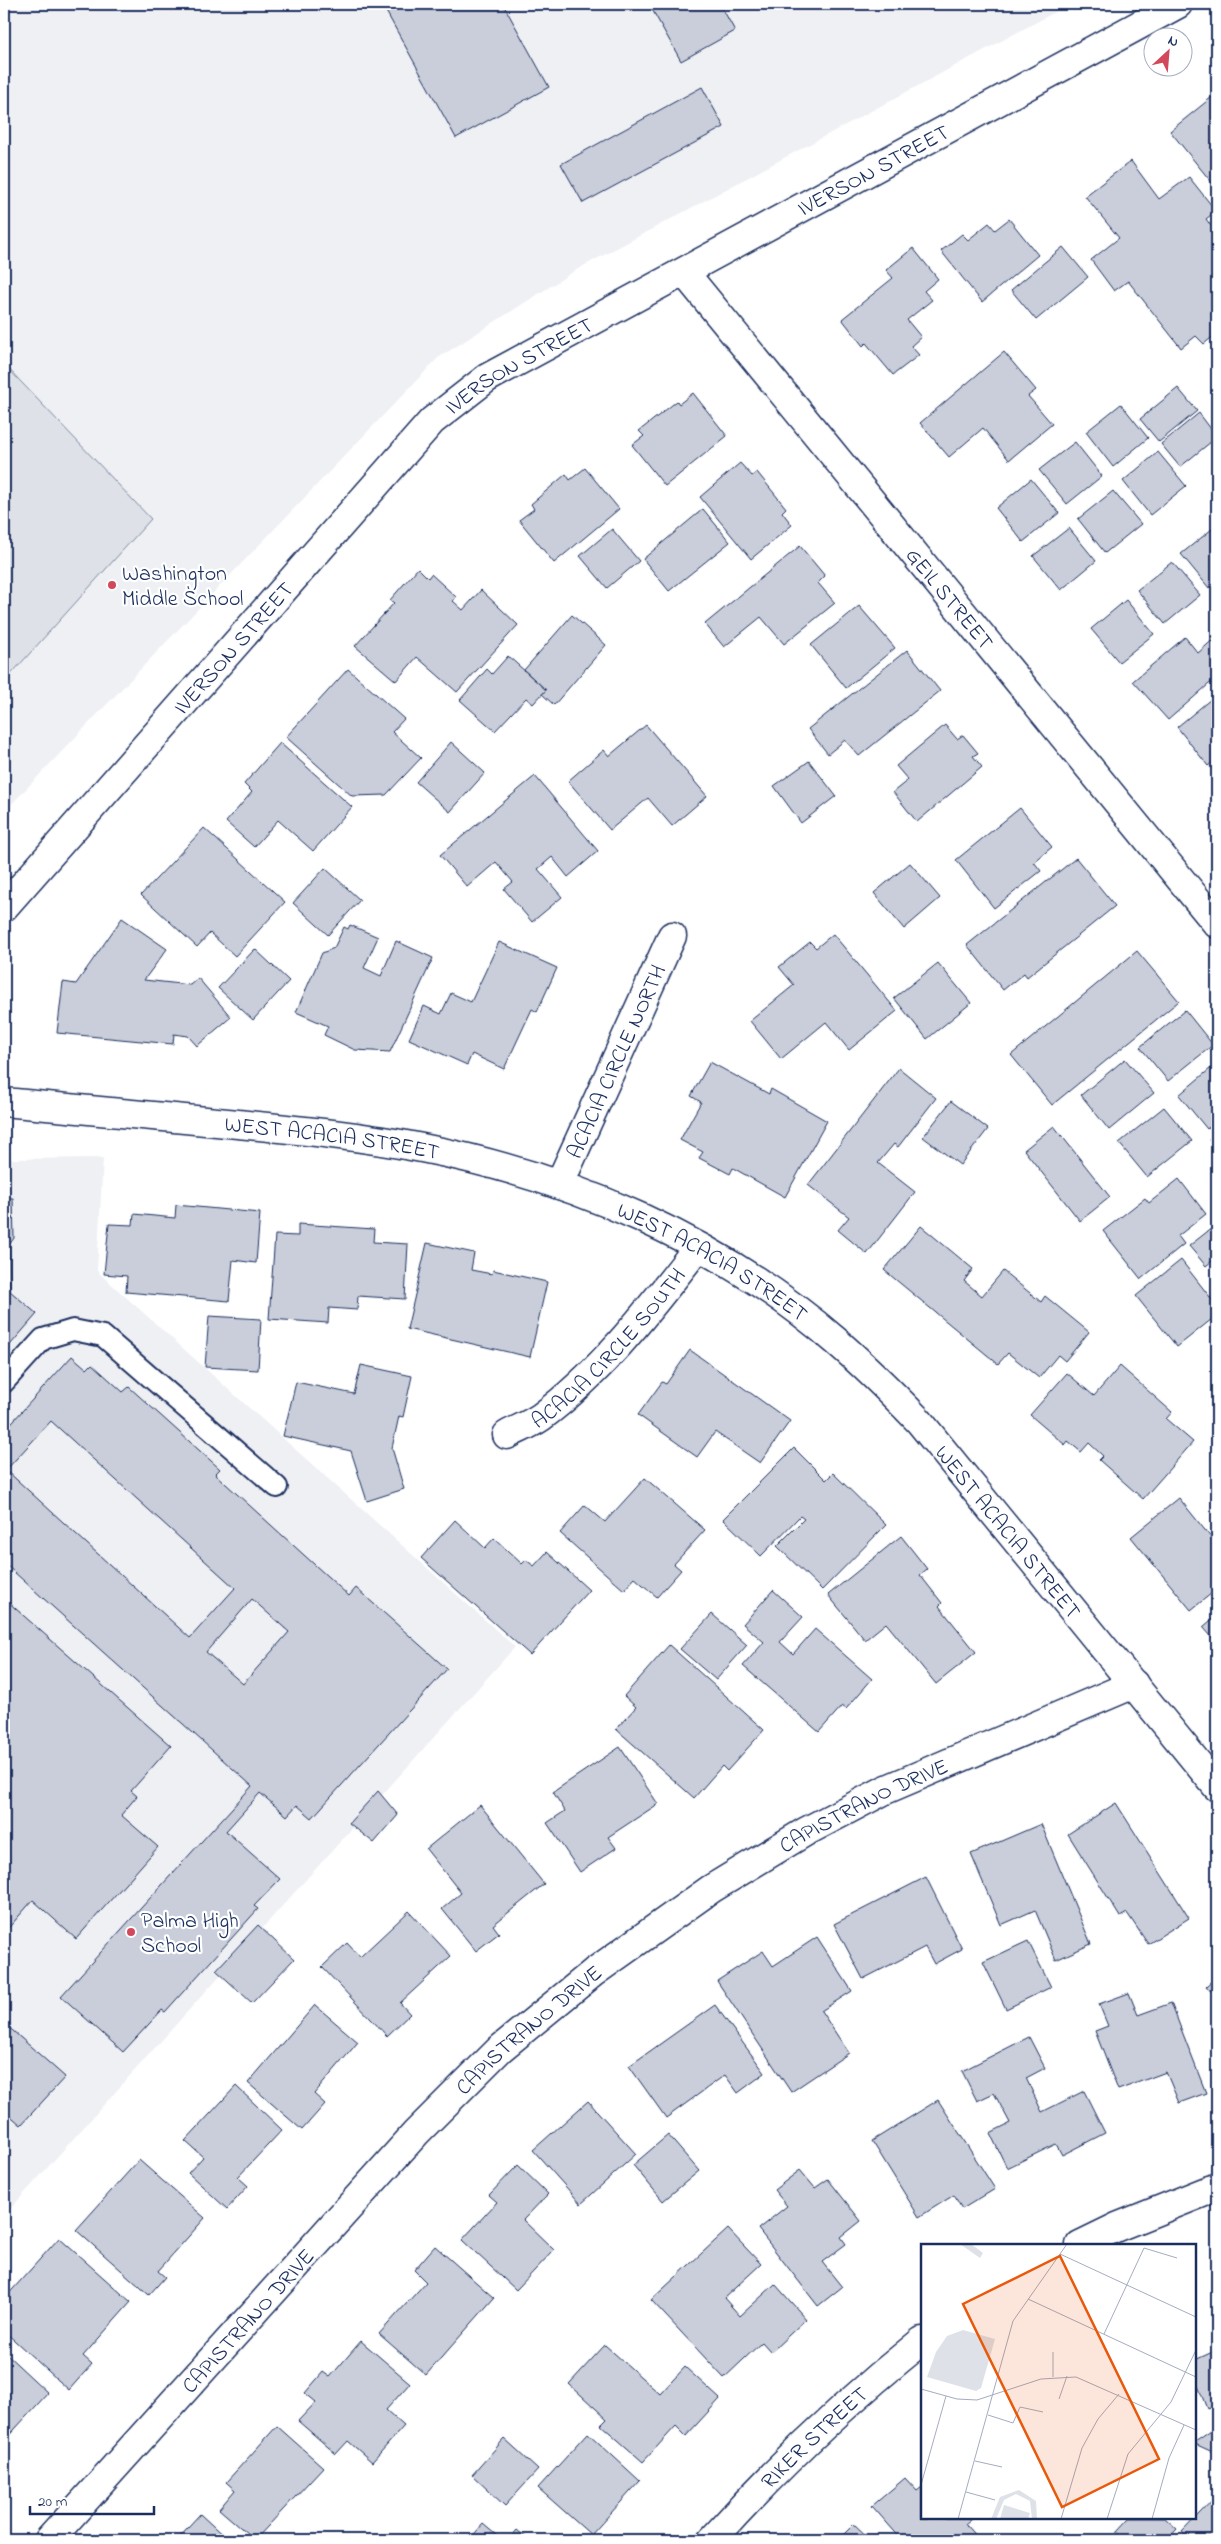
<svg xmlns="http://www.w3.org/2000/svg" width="1221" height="2544" font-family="'Indie Flower',sans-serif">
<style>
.built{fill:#eff0f4}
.green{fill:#dee1e7;stroke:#7c88a2}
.building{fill:#caceda;stroke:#1b2f5e;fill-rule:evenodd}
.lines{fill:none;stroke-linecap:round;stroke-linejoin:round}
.service-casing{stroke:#1b2f5e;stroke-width:24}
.minor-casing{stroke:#1b2f5e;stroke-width:31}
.tertiary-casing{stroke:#1b2f5e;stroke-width:31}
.service{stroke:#fff;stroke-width:20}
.minor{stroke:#fff;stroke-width:28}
.tertiary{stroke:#fff;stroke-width:28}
.poi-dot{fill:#d1495b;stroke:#fff;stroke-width:2}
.labels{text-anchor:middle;stroke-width:4.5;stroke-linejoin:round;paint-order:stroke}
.street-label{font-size:22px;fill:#1b2f5e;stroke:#fff}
.poi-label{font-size:22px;fill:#1b2f5e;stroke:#fff;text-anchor:start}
.inset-road{fill:none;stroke:#a4acbf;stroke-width:1}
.view{fill:#e8590c;fill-opacity:0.15;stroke:#e8590c;stroke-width:2.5}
.inset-edge{fill:none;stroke:#1b2f5e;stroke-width:2.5}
</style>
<rect width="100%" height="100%" fill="#fff"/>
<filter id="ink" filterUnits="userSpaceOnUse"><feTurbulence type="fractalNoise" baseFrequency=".02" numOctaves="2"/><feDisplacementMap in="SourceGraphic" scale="10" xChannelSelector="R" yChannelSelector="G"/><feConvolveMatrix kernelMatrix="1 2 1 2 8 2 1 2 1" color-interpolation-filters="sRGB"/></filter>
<g filter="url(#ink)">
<g class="built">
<path d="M4,4H1070L576,270L438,358L4,812Z"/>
<path d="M103,1158L97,1271L515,1647L4,2216V1159Z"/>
</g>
<path class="green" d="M4,364L151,519L4,682Z"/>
<g class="building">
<path d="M382,4H503L549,87L456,138Z"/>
<path d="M649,4H720L735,31L681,61Z"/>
<path d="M702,87L724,127L583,203L561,164Z"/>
<path d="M1217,93V189L1170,131Z"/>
<path d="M1131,161L1159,199L1189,177L1216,211L1206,219L1217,234V333L1204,344L1196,336L1181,348L1128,281L1114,291L1091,260L1119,238L1085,196Z"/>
<path d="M1009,219L1038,255L982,302L941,251L962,234L968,240L989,223L995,230Z"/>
<path d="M1063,247L1088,277L1036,320L1011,290Z"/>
<path d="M913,248L938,279L924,291L932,300L907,320L921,337L911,346L919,355L893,375L866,343L863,346L842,319L893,278L886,270Z"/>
<path d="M1004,352L1036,390L1028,396L1052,424L1009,460L983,428L949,457L920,423Z"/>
<path d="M1178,388L1197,411L1159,442L1140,419Z"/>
<path d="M693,393L727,436L665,486L632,445L644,436L639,431L677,401L679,404Z"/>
<path d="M1121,404L1148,438L1113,467L1086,432Z"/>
<path d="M1199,413L1217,437L1180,467L1161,444Z"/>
<path d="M1075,442L1102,476L1067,504L1039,470Z"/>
<path d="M1158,452L1186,486L1150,515L1123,481Z"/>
<path d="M740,463L752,476L757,472L786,508L782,512L792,525L751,559L700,497Z"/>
<path d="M585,468L619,509L554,563L519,520L534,509L531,504L566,474L570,480Z"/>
<path d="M1031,479L1059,513L1023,542L996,508Z"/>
<path d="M1113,491L1141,524L1105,553L1078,519Z"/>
<path d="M703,509L730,542L669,591L643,559Z"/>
<path d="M1217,525V581L1209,588L1181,554Z"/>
<path d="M1069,528L1096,561L1061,590L1033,556Z"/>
<path d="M612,529L639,561L607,588L580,556Z"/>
<path d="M800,546L825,576L818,583L835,603L784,644L761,617L724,647L705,624Z"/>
<path d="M1172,562L1200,595L1165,624L1137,590Z"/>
<path d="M418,568L428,578L431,574L456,597L453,601L463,610L481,590L518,625L457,692L417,657L396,681L355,646L394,603L390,600Z"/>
<path d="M1126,600L1154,634L1119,662L1091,629Z"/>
<path d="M859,606L895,648L846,688L811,645Z"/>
<path d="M572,615L606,645L554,705L542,694L546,690L524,670Z"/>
<path d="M1217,636V677L1168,720L1133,681L1185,637L1198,653Z"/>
<path d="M907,650L940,691L859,756L845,740L828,754L808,729Z"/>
<path d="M508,656L546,690L533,704L526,698L495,731L460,700L487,669L492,674Z"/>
<path d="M348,669L404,719L392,732L421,758L386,795L352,796L286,737Z"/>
<path d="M1217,694V759L1208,766L1177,727Z"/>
<path d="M646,725L707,796L672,826L648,798L610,830L568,781L604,750L609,756Z"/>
<path d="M945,725L957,739L963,735L978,753L973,756L982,767L917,822L893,792L908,780L896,766Z"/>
<path d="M451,742L485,773L450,812L416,782Z"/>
<path d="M280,743L352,807L313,851L278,820L254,847L226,822L252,792L244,784Z"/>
<path d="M809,761L836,796L801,823L774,786Z"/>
<path d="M535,776L598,851L568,877L552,857L538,869L562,897L532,922L504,889L513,882L496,862L467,887L440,855Z"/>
<path d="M1020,808L1052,847L1034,862L1041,871L994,908L956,860Z"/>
<path d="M204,828L285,902L235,956L210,933L197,947L141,895Z"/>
<path d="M1076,858L1115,906L1027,977L1024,973L1003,990L967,945Z"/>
<path d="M910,863L940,898L904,929L874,893Z"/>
<path d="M325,868L360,900L328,935L293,903Z"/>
<path d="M122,918L167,949L144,980L190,985L198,978L231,1017L197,1046L188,1036L174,1034L173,1044L57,1033L63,982L76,984Z"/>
<path d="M350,925L378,937L364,968L381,976L396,941L433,958L390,1052L355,1050L324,1035L328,1026L296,1012L322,953L334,948L344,927L348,929Z"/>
<path d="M833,934L897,1011L849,1050L826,1022L781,1059L750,1021L794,985L779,967L810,942L816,948Z"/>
<path d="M499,942L557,968L537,1012L532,1009L504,1069L472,1054L467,1065L409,1039L424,1006L441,1014L451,993L471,1002Z"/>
<path d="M255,949L289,981L253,1020L218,988Z"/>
<path d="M1137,951L1179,1001L1052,1105L1011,1055Z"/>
<path d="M938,963L971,1003L927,1039L894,998Z"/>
<path d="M1185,1010L1213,1045L1168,1081L1140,1047Z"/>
<path d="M1125,1059L1154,1093L1109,1130L1081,1095Z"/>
<path d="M710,1062L769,1094L771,1089L827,1121L785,1197L733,1168L730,1174L699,1158L703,1152L680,1140L701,1102L691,1096Z"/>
<path d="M1217,1063V1121L1207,1129L1179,1095Z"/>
<path d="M899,1068L936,1098L898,1147L894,1144L878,1163L915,1192L867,1254L838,1230L849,1217L808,1185Z"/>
<path d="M951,1101L988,1129L960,1165L923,1137Z"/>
<path d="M1164,1107L1192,1141L1147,1177L1119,1143Z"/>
<path d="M1054,1126L1110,1197L1080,1221L1024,1150Z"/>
<path d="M1217,1131V1149L1209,1139Z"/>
<path d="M1179,1179L1206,1214L1178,1236L1184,1244L1141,1279L1103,1231L1145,1198L1149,1203Z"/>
<path d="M4,1198H13L14,1238L9,1245L10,1291L37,1314L4,1352Z"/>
<path d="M176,1205L260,1213L256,1263L233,1260L229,1301L126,1292L127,1276L104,1274L109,1224L133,1225L134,1214L175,1218Z"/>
<path d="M298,1224L374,1229L373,1242L408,1244L405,1299L358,1296L357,1310L329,1308L328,1323L269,1319L275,1235L298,1236Z"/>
<path d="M1217,1224V1266L1212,1261L1206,1266L1189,1246Z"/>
<path d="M921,1226L973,1269L964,1281L982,1296L1003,1271L1041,1302L1045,1296L1089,1332L1065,1361L1058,1355L1039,1378L1008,1353L998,1364L884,1270Z"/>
<path d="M427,1243L474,1253L471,1270L492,1274L493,1270L547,1282L530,1357L407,1329Z"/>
<path d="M1181,1260L1217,1306V1315L1177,1347L1136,1296Z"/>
<path d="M209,1316L261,1319L258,1370L205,1367Z"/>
<path d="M690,1350L790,1421L760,1463L715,1432L697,1457L638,1415L662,1382L666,1384Z"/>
<path d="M72,1356L87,1369L92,1364L123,1392L129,1387L220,1469L215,1474L349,1596L356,1588L447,1669L312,1818L297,1805L287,1816L260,1793L226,1831L280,1879L254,1906L258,1909L165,2012L162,2010L123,2052L61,1996L252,1786L4,1563V1431ZM51,1421L235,1588L190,1638L6,1470ZM252,1599L289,1632L243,1684L206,1652Z"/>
<path d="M361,1365L412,1376L403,1417L399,1416L392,1448L404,1489L367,1501L351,1451L283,1436L296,1382L354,1394Z"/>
<path d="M1120,1366L1172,1412L1166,1419L1193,1442L1143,1499L1099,1460L1103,1456L1089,1443L1081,1452L1068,1441L1065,1445L1030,1415L1067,1373L1094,1396Z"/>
<path d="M794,1448L826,1480L833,1473L886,1525L822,1590L777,1546L804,1519L800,1516L761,1556L723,1519Z"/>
<path d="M645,1478L705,1530L674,1564L681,1570L657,1597L635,1578L624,1590L560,1533L585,1505L605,1522Z"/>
<path d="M1179,1498L1217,1545V1589L1191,1610L1131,1537Z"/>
<path d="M455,1520L485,1548L494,1538L522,1564L526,1560L534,1566L547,1552L589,1590L530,1655L421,1558Z"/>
<path d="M901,1536L927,1569L920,1575L942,1603L939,1606L976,1652L936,1684L886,1623L865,1640L828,1595Z"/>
<path d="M773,1590L803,1617L780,1642L793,1654L815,1629L872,1679L846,1709L842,1706L819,1732L743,1666L764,1642L743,1624Z"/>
<path d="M7,1601L171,1746L131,1791L137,1796L121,1815L158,1847L76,1939L33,1900L4,1933V1605Z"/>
<path d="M712,1614L747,1645L716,1680L680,1649Z"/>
<path d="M1217,1615V1643L1203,1627Z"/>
<path d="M669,1645L764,1730L727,1771L722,1766L694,1798L616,1729L636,1707L624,1696Z"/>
<path d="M620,1747L658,1804L608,1837L616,1848L580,1872L547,1823L565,1811L553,1792Z"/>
<path d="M378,1791L398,1815L374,1843L349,1823Z"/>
<path d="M1116,1803L1189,1918L1148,1944L1127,1913L1120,1917L1068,1834Z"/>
<path d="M480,1805L544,1884L493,1925L499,1933L476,1951L442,1909L461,1893L426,1849Z"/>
<path d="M1041,1824L1091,1944L1056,1960L1035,1910L1001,1925L971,1854Z"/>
<path d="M926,1877L962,1949L934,1964L925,1947L863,1979L834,1924Z"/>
<path d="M409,1911L451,1956L400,2003L410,2014L387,2036L322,1967L347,1943L360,1957Z"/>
<path d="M258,1925L294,1959L252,2003L216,1970Z"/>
<path d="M817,1937L852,1991L821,2011L849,2053L791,2092L717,1981L763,1951L773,1966Z"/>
<path d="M1028,1941L1051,1987L1006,2009L983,1962Z"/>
<path d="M1217,1976V1998L1206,1986Z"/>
<path d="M1129,1993L1138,2015L1171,2003L1206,2093L1179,2103L1166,2072L1118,2090L1095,2031L1108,2026L1099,2004Z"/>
<path d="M315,2005L358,2042L314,2094L325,2104L302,2130L248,2083Z"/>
<path d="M715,2005L765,2073L738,2093L725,2075L666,2118L629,2066Z"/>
<path d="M4,2023L65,2077L21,2125L6,2112L4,2114Z"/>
<path d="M1029,2037L1045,2068L1026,2078L1042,2112L1084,2091L1105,2133L1062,2155L1056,2144L1007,2168L990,2133L1010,2123L994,2093L977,2101L962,2071Z"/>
<path d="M236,2086L282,2130L238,2177L248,2186L227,2209L188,2173L203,2157L185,2141Z"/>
<path d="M938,2100L995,2189L962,2209L954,2195L919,2217L872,2141Z"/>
<path d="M588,2101L636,2154L581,2204L533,2150Z"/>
<path d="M668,2135L699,2171L663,2201L633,2165Z"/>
<path d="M139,2160L205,2218L158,2271L165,2277L149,2295L76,2230Z"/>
<path d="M518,2165L548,2194L523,2220L554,2250L516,2290L462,2240L497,2202L489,2195Z"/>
<path d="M800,2170L815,2188L828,2179L861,2221L841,2237L846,2244L822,2262L842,2287L818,2306L758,2229L787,2206L774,2190Z"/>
<path d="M728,2229L761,2264L724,2298L740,2316L775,2284L806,2319L771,2352L762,2342L724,2378L651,2300Z"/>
<path d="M59,2238L131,2302L83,2356L92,2364L69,2390L4,2331V2299Z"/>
<path d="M435,2246L494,2298L426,2375L379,2334L426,2282L414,2270Z"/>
<path d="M361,2341L410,2383L386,2410L404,2426L372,2462L348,2441L336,2454L298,2421L316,2402L305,2393L323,2372L330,2377Z"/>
<path d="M605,2345L660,2394L685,2367L720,2399L686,2436L676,2426L643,2462L601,2425L607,2419L569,2384Z"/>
<path d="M1217,2350V2405L1207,2409L1195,2378V2360Z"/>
<path d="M4,2352L48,2393L4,2441Z"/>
<path d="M277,2426L323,2467L255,2540L219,2509L235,2490L226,2482Z"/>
<path d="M1217,2427V2454L1195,2444V2442Z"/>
<path d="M588,2433L640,2481L591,2535L538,2488Z"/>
<path d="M504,2439L538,2470L505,2506L472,2475Z"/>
<path d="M905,2478L917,2491L922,2487V2518H972L965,2524L979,2540H902L872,2506Z"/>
<path d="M1217,2495V2540H1191L1182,2532Z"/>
<path d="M200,2514L228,2540H176Z"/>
<path d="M1130,2518H1165L1177,2529L1167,2540H1126L1117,2532Z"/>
<path d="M483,2524L502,2540H469Z"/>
<path d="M854,2524L871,2540H838Z"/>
<path d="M517,2530L529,2540H508Z"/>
</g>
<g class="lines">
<defs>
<path id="service" d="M4,1382L43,1339L73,1330L103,1336L277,1487"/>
<g id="minor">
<path id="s1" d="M684,272L1217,924"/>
<path id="s2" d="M559,1185L672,936"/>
<path id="s3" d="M507,1435C518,1429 531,1424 541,1417C603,1371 651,1307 698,1247"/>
<path id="s4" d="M49,2540L416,2133L500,2049L594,1972L711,1889L805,1832L885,1790L1134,1684"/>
</g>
<g id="tertiary">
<path id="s5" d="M4,907L432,421L487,378L1178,4"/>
<path id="s6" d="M4,1102C82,1109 160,1116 238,1124C300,1130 361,1136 422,1148C572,1177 720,1241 836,1341C865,1366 892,1393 919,1421L1217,1787"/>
<path d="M1080,2245L1117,2227L1217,2187"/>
<path id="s7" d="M712,2540C777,2467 846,2402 922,2341"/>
</g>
</defs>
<use href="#service" class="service-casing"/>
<use href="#minor" class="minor-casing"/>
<use href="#tertiary" class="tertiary-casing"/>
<use href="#service" class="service"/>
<use href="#minor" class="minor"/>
<use href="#tertiary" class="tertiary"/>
</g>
</g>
<g class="poi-dot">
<circle cx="112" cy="585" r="5"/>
<circle cx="131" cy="1932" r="5"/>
</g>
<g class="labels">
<g class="street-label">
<text dy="8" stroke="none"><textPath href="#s5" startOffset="1156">IVERSON STREET</textPath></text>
<text dy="8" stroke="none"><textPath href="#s5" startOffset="751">IVERSON STREET</textPath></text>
<text dy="8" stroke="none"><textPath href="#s1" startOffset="421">GEIL STREET</textPath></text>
<text dy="8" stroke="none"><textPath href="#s5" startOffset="346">IVERSON STREET</textPath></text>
<text dy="8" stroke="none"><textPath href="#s2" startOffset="136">ACACIA CIRCLE NORTH</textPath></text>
<text dy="8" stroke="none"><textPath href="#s6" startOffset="330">WEST ACACIA STREET</textPath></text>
<text dy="8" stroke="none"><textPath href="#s6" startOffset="735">WEST ACACIA STREET</textPath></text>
<text dy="8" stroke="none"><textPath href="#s3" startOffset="135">ACACIA CIRCLE SOUTH</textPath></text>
<text dy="8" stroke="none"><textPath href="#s6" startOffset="1140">WEST ACACIA STREET</textPath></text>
<text dy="8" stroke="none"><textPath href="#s4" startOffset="1106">CAPISTRANO DRIVE</textPath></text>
<text dy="8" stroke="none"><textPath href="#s4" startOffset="701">CAPISTRANO DRIVE</textPath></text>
<text dy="8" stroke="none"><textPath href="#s4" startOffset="296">CAPISTRANO DRIVE</textPath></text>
<text dy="8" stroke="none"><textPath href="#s7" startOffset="145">RIKER STREET</textPath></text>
</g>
<g class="poi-label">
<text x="122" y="580">Washington<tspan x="122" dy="25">Middle School</tspan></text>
<text x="141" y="1927">Palma High<tspan x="141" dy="25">School</tspan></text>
</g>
</g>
<g transform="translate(921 2244)">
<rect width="275" height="275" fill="#fff"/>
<path d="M39,0H50L62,9L59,14ZM42,86L74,95L60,144L55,147L6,133L15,108L26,92ZM98,246L115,257L116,275H111L109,257L95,250L83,256L75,275H70L79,253ZM83,261L109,269L107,275H79Z" fill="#dee1e7"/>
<path class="inset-road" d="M139,10L275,73M107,55L275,133M183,90L223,4L256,14M132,108V133M0,145L36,155L56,156L120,135L155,133L275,186M138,155L146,132M67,171L92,179L99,163L122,168M54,217L81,223M0,241L25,152M45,248L74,256M37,275L92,77L146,0M140,275L161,204L177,175L198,150M186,275L207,210L250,158L275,106M231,275L248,214L263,181"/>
<path class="view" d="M139,12L238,215L141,263L42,60Z"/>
<rect width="275" height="275" class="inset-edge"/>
</g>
<rect width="1221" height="2544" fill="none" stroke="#fff" stroke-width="20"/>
<rect x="10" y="10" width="1201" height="2524" fill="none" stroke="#1b2f5e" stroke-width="2" filter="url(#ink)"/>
<g transform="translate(1168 52) rotate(26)"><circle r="24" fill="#ffffff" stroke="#a4acbf"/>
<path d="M0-4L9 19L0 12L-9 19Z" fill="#d1495b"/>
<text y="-8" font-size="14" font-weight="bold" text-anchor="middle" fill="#1b2f5e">N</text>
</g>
<path d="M30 2506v8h124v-8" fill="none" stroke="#1b2f5e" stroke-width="2.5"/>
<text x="38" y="2506" font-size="15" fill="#1b2f5e" stroke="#ffffff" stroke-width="4" paint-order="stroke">20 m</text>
</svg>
